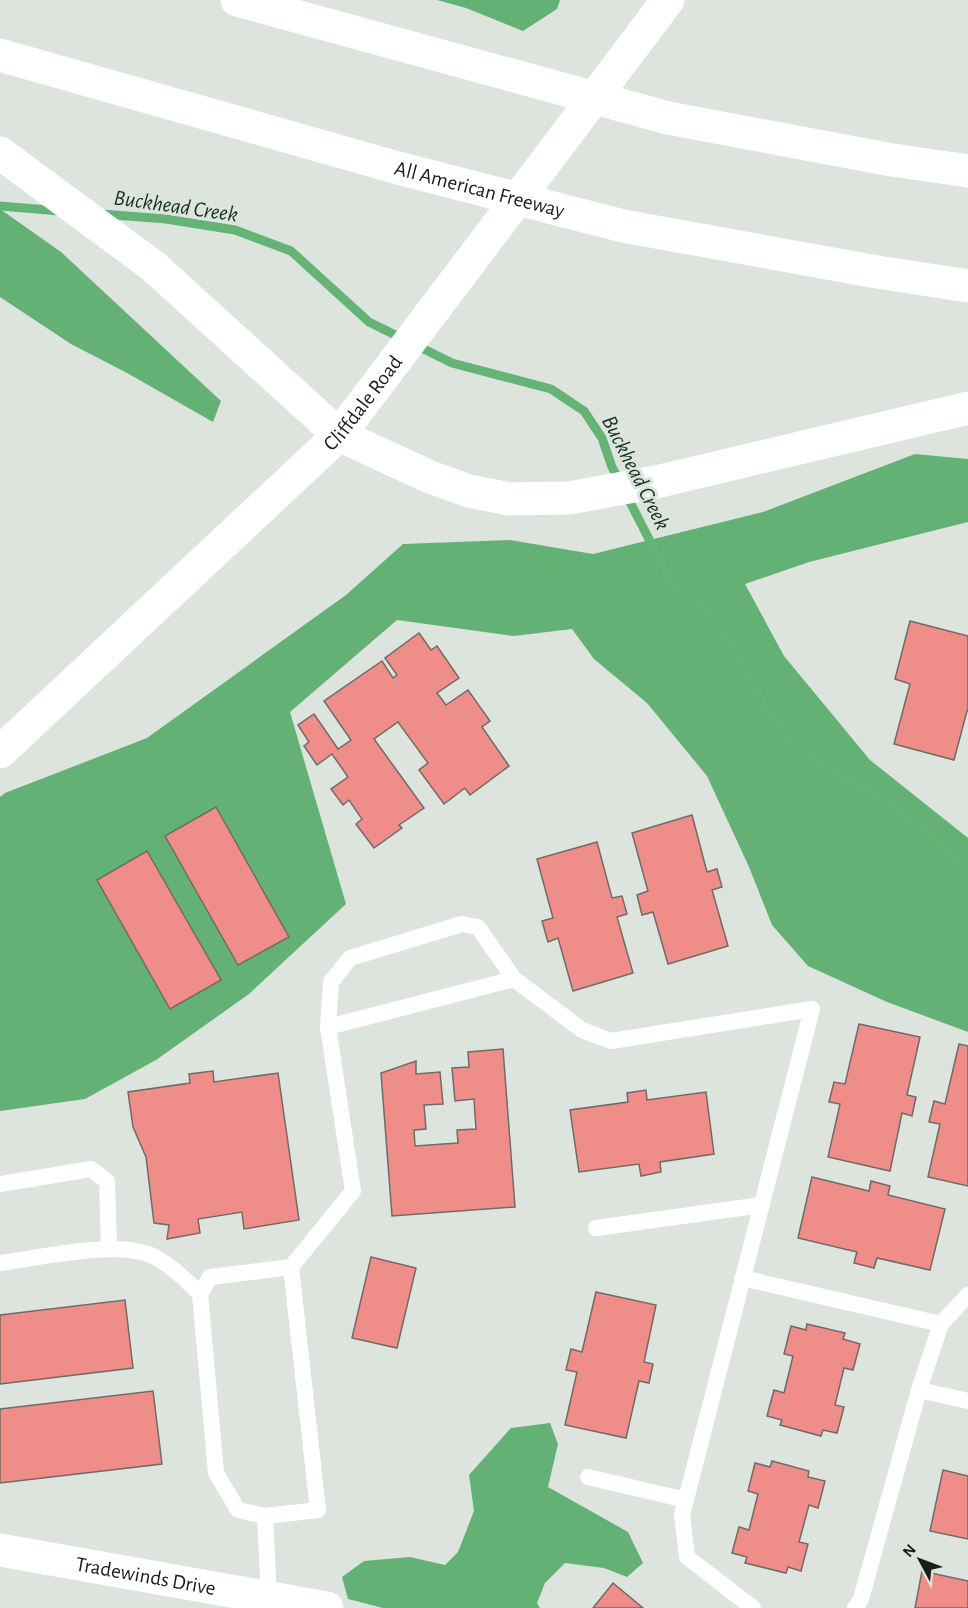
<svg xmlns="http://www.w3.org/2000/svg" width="968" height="1608" font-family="'Alegreya Sans',sans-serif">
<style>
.forest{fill:#63b174}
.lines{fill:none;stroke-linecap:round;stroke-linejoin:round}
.stream{stroke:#65b476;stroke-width:9}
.building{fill:#ef8e88;stroke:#726968;stroke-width:1.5}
.service{stroke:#fff;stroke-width:16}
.minor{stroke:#fff;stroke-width:33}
.primary{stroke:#fff;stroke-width:33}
.motorway{stroke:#fff;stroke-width:33}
.labels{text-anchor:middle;stroke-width:6;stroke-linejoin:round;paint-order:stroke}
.street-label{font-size:21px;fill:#1b1d1b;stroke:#dde4de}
.water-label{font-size:22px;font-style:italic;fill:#13341b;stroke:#dde4de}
</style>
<rect width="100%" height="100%" fill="#dde4de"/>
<g class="forest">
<path d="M437,0H560L557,9L523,31L466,8Z"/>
<path d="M0,209L61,252L221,401L213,422L127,373L71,344L0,297Z"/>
<path d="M915,454L968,459V522L809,562L745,584L784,656L870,760L968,838V1032L887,1002L808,966L772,925L749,867L707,776L647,703L594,659L572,629L514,636L397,620L290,712L346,904L249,994L156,1060L85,1099L0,1111V797L5,793L147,738L346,595L403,544L510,540L593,554L763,512Z"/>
<path d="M550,1423L558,1444L548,1487L628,1532L643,1563L627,1577L604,1568L565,1563L545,1583L537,1603L540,1608H383L348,1599L342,1577L364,1561L410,1557L445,1565L458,1552L474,1511L469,1475L511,1428Z"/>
</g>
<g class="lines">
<g class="stream">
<path d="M0,206L60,211"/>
<path d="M101,214L166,219L235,230L291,251L369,322L452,363L551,389L584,411L602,438L612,467L670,580L704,610L733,645L765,708L791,741L829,770L875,794L924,829L968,868"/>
</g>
</g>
<g class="building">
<path d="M910,621L968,636V711H967L954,760L894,744L910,684L895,679Z"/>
<path d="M419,633L431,650L437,646L459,678L437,693L446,705L468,690L490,721L482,727L509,766L470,795L465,788L444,804L419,770L428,763L398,722L374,739L424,808L399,825L402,828L374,848L356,824L362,819L349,800L343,805L331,789L348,777L332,754L317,765L304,746L309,742L298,725L314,714L338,749L351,740L324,701L382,661L393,678L397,675L385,658Z"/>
<path d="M216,807L289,937L238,965L165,836Z"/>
<path d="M692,815L707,872L717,869L722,887L712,890L728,946L668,964L653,912L642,915L637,895L648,891L632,833Z"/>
<path d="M597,842L612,898L622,896L627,914L617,917L633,973L573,991L558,938L548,942L542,921L553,918L537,859Z"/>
<path d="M147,851L221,980L170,1009L97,880Z"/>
<path d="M859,1024L920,1037L907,1095L916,1097L912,1116L902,1113L890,1171L828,1157L840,1104L829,1102L834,1082L845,1084Z"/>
<path d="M959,1044L968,1046V1186L928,1177L940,1124L929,1122L934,1101L945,1104Z"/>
<path d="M503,1049L515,1207L392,1216L381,1073L416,1061V1074L440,1072L443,1104L424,1105L426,1129L414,1130L415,1146L458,1143L457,1130L476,1129L474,1099L455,1101L452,1068L469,1067L468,1052Z"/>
<path d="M213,1071L214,1082L278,1073L299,1220L244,1229L242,1212L198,1219L200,1233L167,1239L169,1225L154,1223L146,1157L133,1127L128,1092L190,1083L189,1074Z"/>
<path d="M646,1090L647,1100L706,1092L714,1154L660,1162L661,1172L641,1176L639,1164L579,1172L570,1110L628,1102L627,1093Z"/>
<path d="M812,1177L869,1191L871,1181L890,1186L888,1195L945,1209L930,1270L877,1258L874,1268L854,1263L857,1252L798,1238Z"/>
<path d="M371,1257L416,1268L397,1348L352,1338Z"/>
<path d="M596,1292L656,1305L644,1362L653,1364L649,1383L639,1381L626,1438L565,1425L577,1372L566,1370L571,1349L582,1352Z"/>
<path d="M125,1300L133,1368L0,1384V1315Z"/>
<path d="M807,1324L845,1333L843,1339L860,1344L853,1370L844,1368L835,1405L844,1407L837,1433L823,1430L821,1436L780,1425L782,1420L767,1416L774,1390L784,1393L793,1356L784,1354L791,1326L806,1330Z"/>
<path d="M153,1391L162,1464L0,1483V1409Z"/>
<path d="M772,1461L809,1471L808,1477L825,1481L818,1508L809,1505L799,1542L808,1544L801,1571L788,1567L786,1573L745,1563L747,1557L732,1553L739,1527L749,1530L758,1494L748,1491L755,1463L770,1467Z"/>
<path d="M943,1470L968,1476V1539L930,1531Z"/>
<path d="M922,1571L968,1581V1608H915Z"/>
<path d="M613,1583L643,1608H593Z"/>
</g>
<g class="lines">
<g class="service">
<path d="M328,1027L514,979"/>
<path d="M0,1184L91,1169L107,1181L109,1248"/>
<path d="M596,1228L762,1205"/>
<path d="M0,1263C39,1258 112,1241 148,1254C168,1262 185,1279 200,1294"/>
<path d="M742,1278L941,1324"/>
<path d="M919,1390L968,1401"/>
<path d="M588,1477L686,1500"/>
<path d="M265,1516L238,1510L216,1473L200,1294L210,1277L291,1267"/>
<path d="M269,1598L265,1516L318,1510L291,1267L353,1191L328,1027L331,982L350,958L462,924L478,927L514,979L582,1030L611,1041L812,1009L682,1515L687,1557L753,1608"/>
<path d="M855,1608L861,1599L919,1390L941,1324L968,1295"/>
</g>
<path class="minor" id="s1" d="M0,1550L327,1608"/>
<path class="primary" id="s2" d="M0,752L339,435L668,0"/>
<g class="motorway">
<path d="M237,0L668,118L892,160L968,171"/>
<path id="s3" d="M0,55L398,168L623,226L877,272L968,286"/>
<path d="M0,153L153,266L339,435L430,477L469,491L509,499L569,498L656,482L968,408"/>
</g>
</g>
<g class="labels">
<g class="street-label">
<text dy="7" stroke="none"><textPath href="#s3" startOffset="498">All American Freeway</textPath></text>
<text dy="7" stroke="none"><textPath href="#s2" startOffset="504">Cliffdale Road</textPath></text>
<text dy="7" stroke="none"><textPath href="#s1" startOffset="148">Tradewinds Drive</textPath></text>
</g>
<g class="water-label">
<text transform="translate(176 205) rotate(8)" y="8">Buckhead Creek</text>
<text transform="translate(637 472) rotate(63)" y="8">Buckhead Creek</text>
</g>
</g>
<g transform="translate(920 1560) rotate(311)" stroke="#dde4de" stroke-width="4.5" paint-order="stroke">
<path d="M0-4.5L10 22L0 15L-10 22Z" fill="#1b1d1b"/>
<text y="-9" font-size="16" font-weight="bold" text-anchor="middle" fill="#1b1d1b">N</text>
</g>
</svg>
